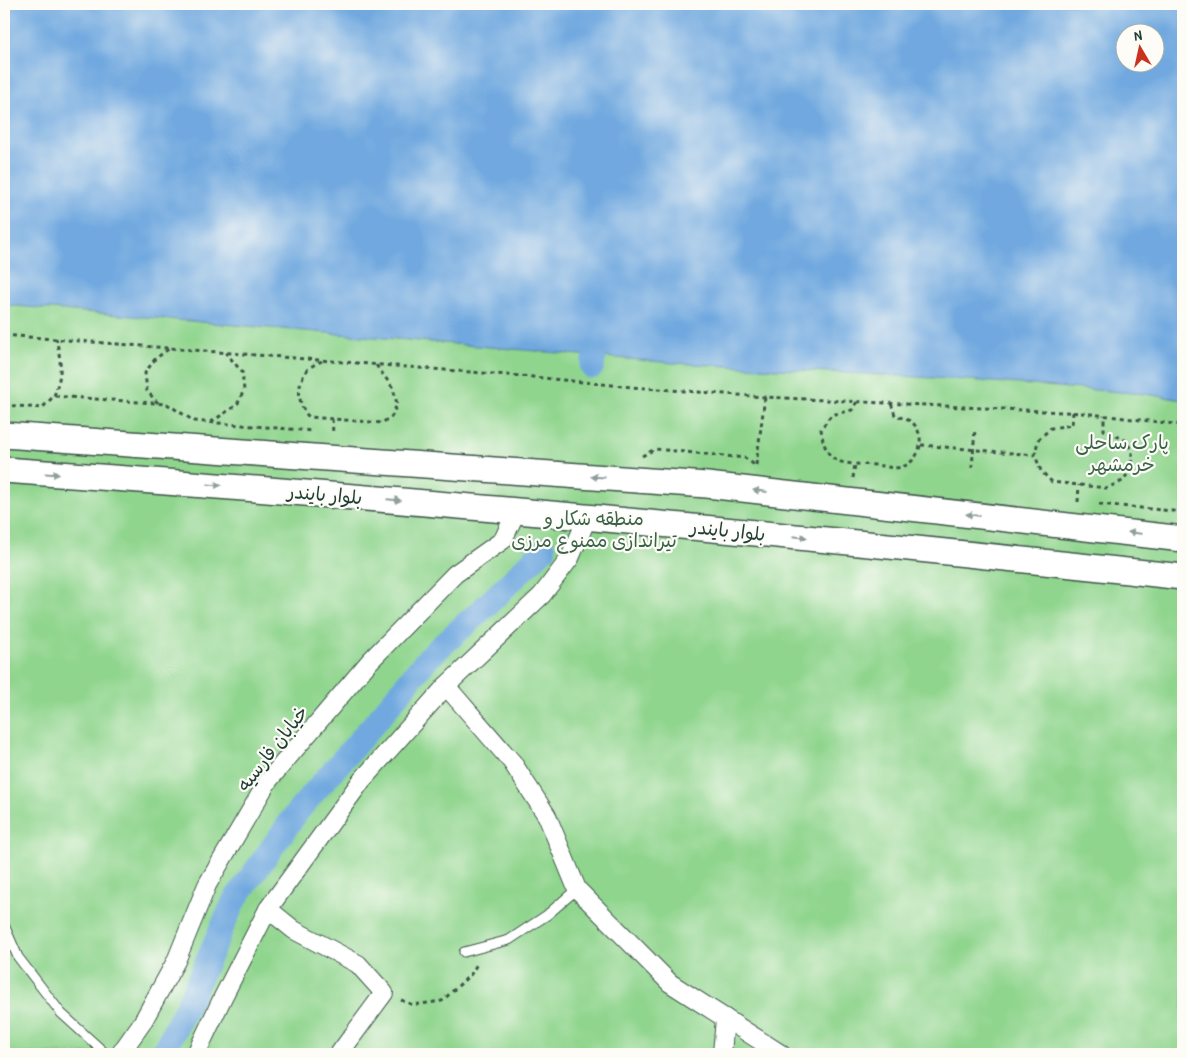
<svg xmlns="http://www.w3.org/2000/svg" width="1187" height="1058" font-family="'Patrick Hand','Playpen Sans Arabic',sans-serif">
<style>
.green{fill:#90d58e;stroke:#588961;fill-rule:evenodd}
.water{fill:#6fa8df;stroke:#47728a;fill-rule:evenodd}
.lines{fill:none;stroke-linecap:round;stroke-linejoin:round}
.canal{stroke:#6fa8df;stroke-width:24}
.lane-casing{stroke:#3e5549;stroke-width:11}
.street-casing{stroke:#3e5549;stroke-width:20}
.secondary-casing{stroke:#3e5549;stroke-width:28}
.path{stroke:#3e5549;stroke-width:3;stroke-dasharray:4 4;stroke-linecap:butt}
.lane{stroke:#fff;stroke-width:9}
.street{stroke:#fff;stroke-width:18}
.secondary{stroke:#fff;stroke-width:25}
.oneway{fill:#8f9e9a}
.labels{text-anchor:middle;stroke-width:4.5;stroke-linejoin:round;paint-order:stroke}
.park-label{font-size:19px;fill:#3b634a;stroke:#fdfcf7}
.street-label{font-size:19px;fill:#1f3d34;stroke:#fdfcf7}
</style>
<rect width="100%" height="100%" fill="#fdfcf7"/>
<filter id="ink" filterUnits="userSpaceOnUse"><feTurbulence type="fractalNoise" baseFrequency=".02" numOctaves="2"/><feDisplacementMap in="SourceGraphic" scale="10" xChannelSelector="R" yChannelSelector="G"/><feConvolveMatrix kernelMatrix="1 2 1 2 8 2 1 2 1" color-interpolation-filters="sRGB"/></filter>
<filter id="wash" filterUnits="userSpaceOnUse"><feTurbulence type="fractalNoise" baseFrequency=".0096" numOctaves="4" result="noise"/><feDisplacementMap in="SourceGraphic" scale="20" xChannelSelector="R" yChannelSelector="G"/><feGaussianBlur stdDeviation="1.12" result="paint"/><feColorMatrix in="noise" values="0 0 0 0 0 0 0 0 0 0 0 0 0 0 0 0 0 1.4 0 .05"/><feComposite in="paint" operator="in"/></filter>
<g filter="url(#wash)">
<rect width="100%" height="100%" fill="#eddfbd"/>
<path class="green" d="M4,4H1183V1054H4ZM1124,32H1154V62H1124Z"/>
<path class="water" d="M4,4H1183V400L1145,394L967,380L673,363L4,305ZM1124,32H1154V62H1124Z"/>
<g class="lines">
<g class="canal">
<path d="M592,367L602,324"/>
<path d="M162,1054L188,1004L234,901L298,811L378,719L428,658L488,604L544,549"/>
</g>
</g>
</g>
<g filter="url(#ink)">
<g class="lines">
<defs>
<g id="lane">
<path d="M4,925L18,957L61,1013L106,1054"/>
<path d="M464,952L509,940L547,915L577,889"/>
</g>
<g id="street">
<path d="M588,516L570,558L542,595L446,686L512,762L547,816L577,889L670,983L781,1054"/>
<path d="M268,909L294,930L358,964L384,993L339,1054"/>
<path d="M120,1054L142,1023L176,961L207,885L268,781L370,661L455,574L503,540L516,512"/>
<path d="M196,1054L223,997L268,909L362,780L446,686"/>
<path d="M722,1054L725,1018"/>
</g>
<g id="secondary">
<path d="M4,435L707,485L1183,539"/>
<path d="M4,470C398,498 791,534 1183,577"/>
</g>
</defs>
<use href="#lane" class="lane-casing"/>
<use href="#street" class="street-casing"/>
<use href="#secondary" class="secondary-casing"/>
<g class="path">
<path d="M4,335L533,377L632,387L765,397L1083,413L1183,425"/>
<path d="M322,361C318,363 311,366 308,369C296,383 297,405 309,417L382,423L392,416L397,404L393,388L376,365"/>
<path d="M54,396C63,372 61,362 56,338"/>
<path d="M857,402L852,410L831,415L821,429C826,468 843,463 876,465C883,466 895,469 902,467C921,460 926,437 913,423C908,419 901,418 895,415L891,403"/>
<path d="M158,403L147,391L145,373L155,359L170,348"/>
<path d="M4,405L42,408L54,396L167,404L194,421L313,431"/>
<path d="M1073,412L1072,425L1051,428L1038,440L1035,455L1041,471L1052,482L1106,488L1123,481L1131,468L1132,453L1127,441L1104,430V415"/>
<path d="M332,419L333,433"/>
<path d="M211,422L237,405L244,390L242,372L226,353"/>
<path d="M921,445L1035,455"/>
<path d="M642,456L655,449L745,458L756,466"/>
<path d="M756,465L765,397"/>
<path d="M972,468L975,429"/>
<path d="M853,478L855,464"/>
<path d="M1078,502L1079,485"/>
<path d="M1099,504L1183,512"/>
<path d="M401,1000L413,1005L442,1001L471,974L477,964"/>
</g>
<use href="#lane" class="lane"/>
<use href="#street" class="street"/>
<use href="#secondary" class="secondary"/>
</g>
<defs><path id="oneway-solid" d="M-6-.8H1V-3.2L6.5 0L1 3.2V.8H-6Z" transform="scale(1.25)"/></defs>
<g class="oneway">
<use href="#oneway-solid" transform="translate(52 474) rotate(4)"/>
<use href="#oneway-solid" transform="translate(598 477) rotate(-176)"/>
<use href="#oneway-solid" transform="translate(214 485) rotate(4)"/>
<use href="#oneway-solid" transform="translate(760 491) rotate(-173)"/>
<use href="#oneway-solid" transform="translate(394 500) rotate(5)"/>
<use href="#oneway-solid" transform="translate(973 515) rotate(-173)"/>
<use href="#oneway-solid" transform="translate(1135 533) rotate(-173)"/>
<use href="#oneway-solid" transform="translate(800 537) rotate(6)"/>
</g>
</g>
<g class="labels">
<g class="park-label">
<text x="1122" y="449">پارک ساحلی<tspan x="1122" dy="22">خرمشهر</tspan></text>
<text x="594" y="525">منطقه شکار و<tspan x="594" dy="22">تیراندازی ممنوع مرزی</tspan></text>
</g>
<g class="street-label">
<text transform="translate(325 494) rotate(5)" y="7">بلوار بایندر</text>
<text transform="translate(728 530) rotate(6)" y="7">بلوار بایندر</text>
<text transform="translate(272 748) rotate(-52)" y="7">خیابان فارسیه</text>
</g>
</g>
<rect width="1187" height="1058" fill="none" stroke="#fdfcf7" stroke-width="20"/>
<g transform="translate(1140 48) rotate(351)"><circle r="24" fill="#fdfcf7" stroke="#a4b0a9"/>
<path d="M0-4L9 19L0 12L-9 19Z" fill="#c8321e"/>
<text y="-8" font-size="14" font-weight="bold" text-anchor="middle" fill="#1f3d34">N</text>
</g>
</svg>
